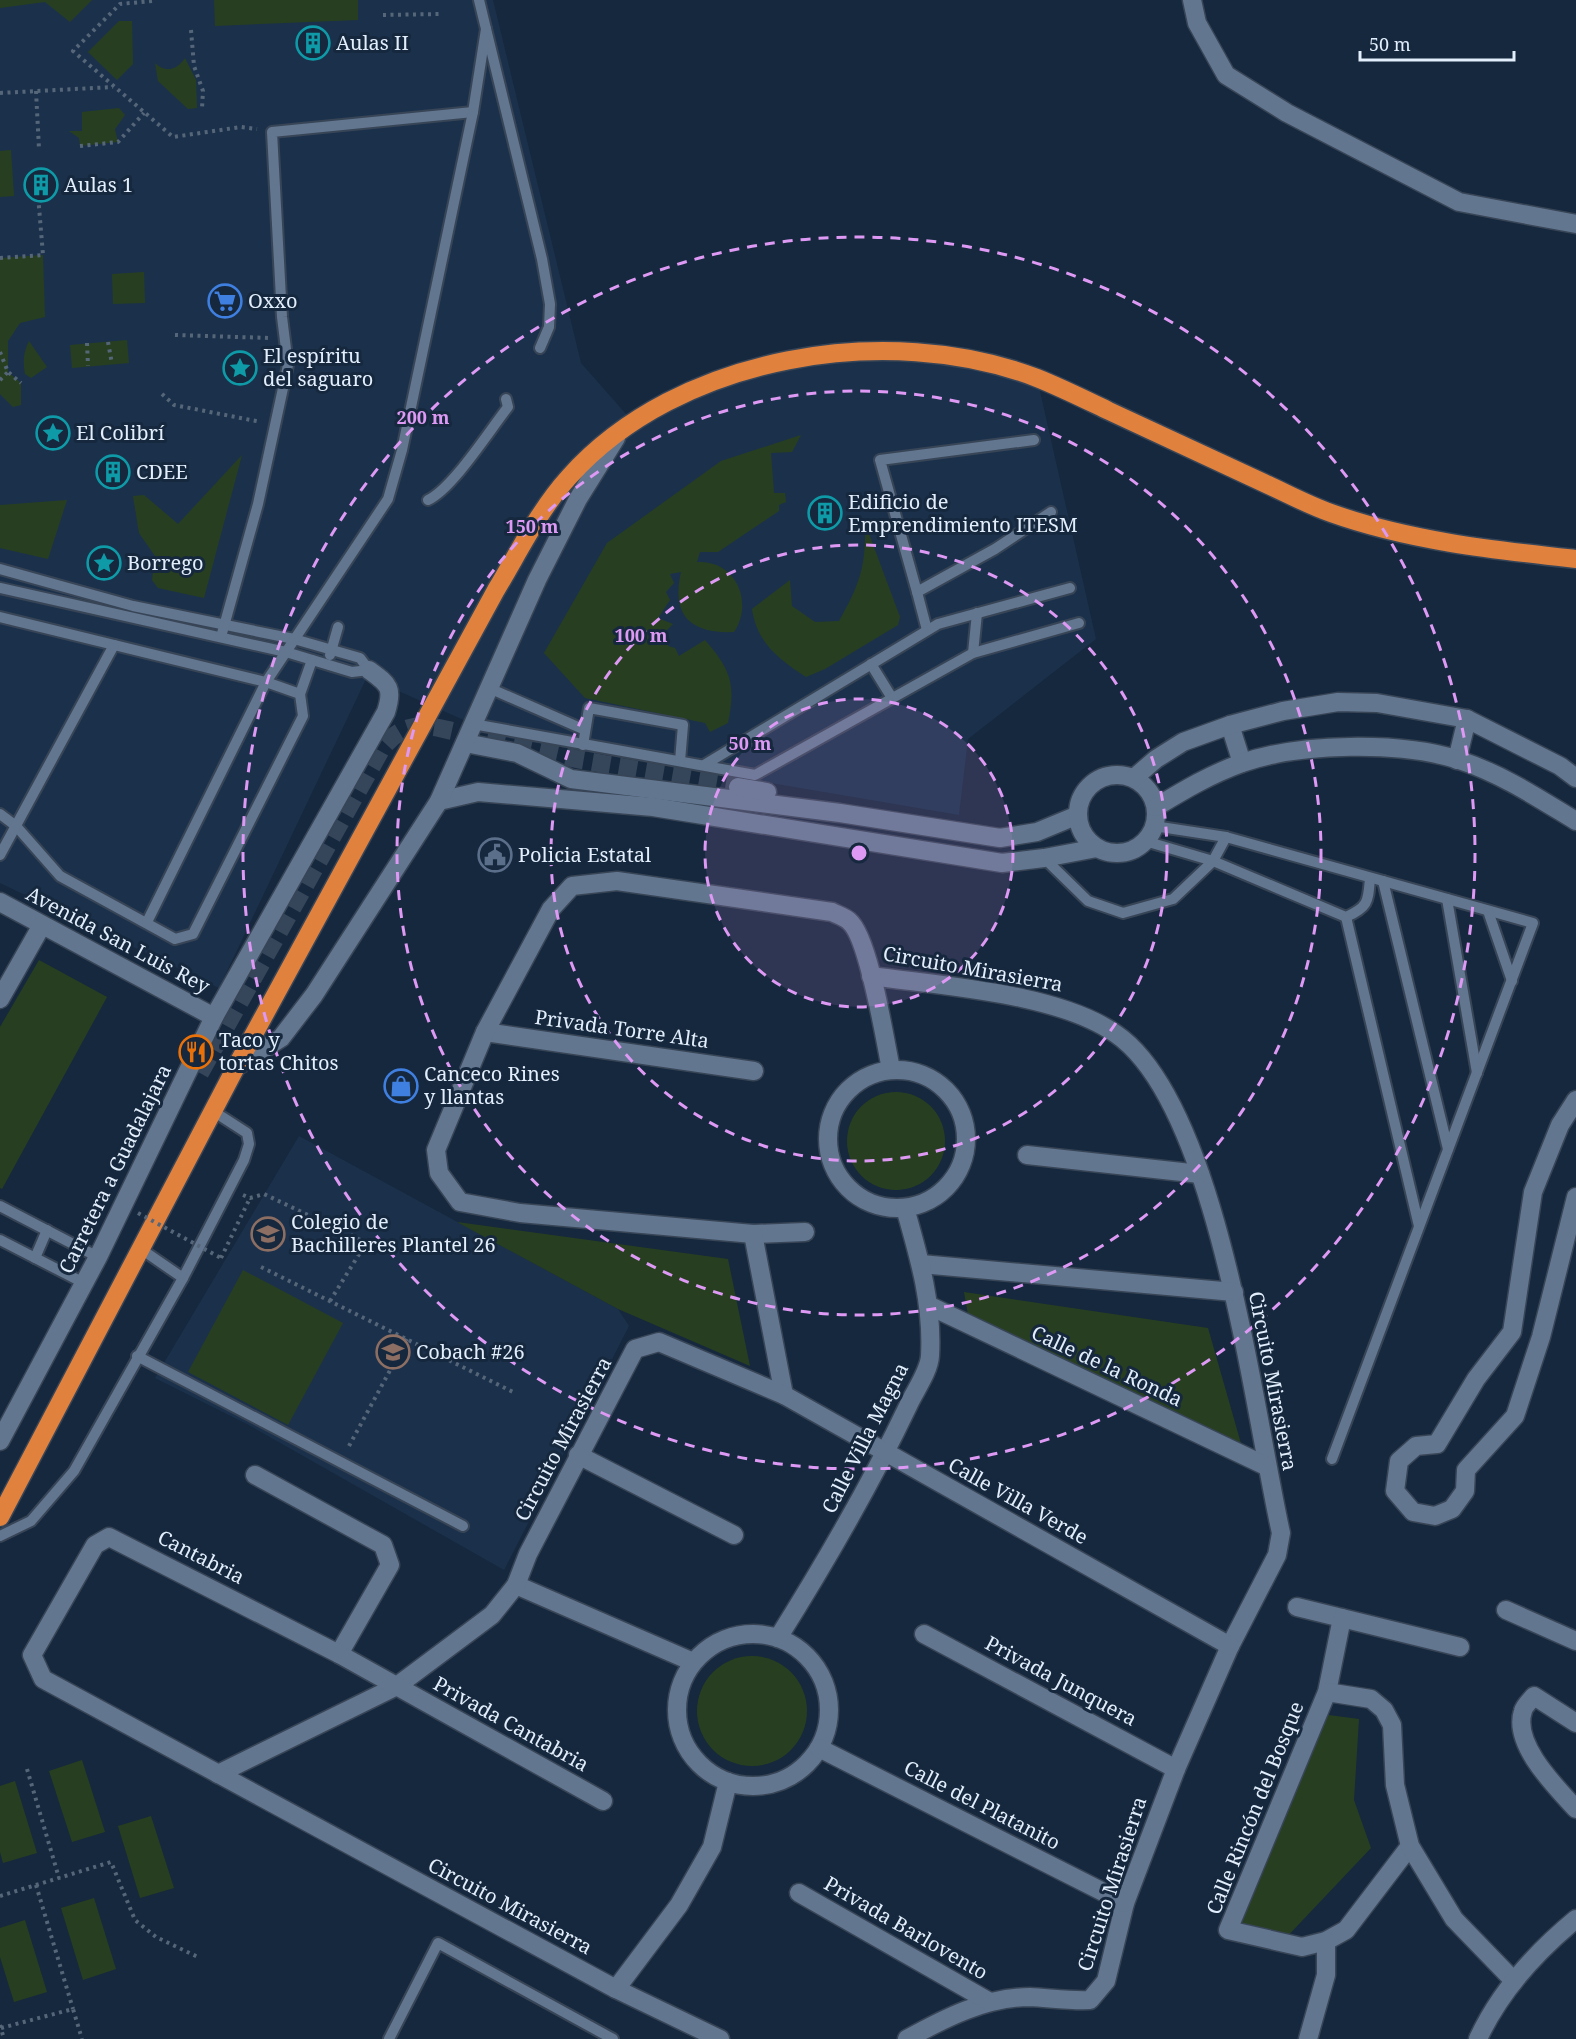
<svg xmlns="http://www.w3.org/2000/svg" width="1576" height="2039" font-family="'Noto Serif',serif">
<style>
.built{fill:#1b314b}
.green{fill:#273f20}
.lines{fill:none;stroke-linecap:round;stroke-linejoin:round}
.street-tunnel{stroke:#35465a;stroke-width:18;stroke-dasharray:18 9;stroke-linecap:butt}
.lane-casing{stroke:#384557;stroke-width:14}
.street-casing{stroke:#384557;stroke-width:21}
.highway-casing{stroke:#384557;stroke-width:21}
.path{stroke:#566679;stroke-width:4;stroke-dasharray:3 4.5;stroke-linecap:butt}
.lane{stroke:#62768f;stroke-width:10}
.street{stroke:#62768f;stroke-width:18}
.highway{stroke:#e0813e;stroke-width:18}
.path-bridge{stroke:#566679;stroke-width:4;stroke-dasharray:3 4.5;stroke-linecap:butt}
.ring{fill:none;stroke:#dd99f4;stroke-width:3;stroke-dasharray:10 8}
.labels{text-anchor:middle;stroke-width:6;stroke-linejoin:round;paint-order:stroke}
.poi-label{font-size:20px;fill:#e2eefc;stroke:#16283d;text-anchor:start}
.street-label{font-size:20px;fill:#e2eefc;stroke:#16283d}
.centre{fill:#dd99f4;stroke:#16283d;stroke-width:3}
.ring-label{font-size:18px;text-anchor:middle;font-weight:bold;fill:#dd99f4;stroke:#16283d;stroke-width:6;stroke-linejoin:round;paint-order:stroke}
</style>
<rect width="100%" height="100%" fill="#16283d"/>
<g class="built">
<path d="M0,0H493L581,363L633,422L706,384L858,351L1037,378L1096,639L968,739L959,815L502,737L367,677L219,988L0,883Z"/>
<path d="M299,1136L618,1309L629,1326L504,1570L247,1424L155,1378Z"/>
</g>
<g class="green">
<path d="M0,0H92L70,22L45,2L0,8Z"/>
<path d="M214,0H358V20L215,26Z"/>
<path d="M119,21H132L133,64L117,80L88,52Z"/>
<path d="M185,58L196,80L197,108L188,109L158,81L155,63C166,74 178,69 185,58Z"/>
<path d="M119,108L125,115L115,129L118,142L80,146L79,138L69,131H82V112Z"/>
<path d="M11,150L14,196L0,197V151Z"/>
<path d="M43,255L45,317L20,323L8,341V372L21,383V405L13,407L0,394V258Z"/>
<path d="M144,272L145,303L113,304L112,274Z"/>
<path d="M127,340L129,363L72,368L70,345Z"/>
<path d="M29,341L47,367L31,378L25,374C23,362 23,353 29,341Z"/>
<path d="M801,435L792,452L771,453L774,493H785L786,502L779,505V511L718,552H700L697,562C736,560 754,602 734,632C690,634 671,615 681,572L670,574L674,583L666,592L670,600L658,618L673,624L664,633L668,646L675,648L679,656L705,640C731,670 736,684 728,723L710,732L705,723L585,698L544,653L607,543L721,461Z"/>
<path d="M242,455L204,598L158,588L152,580L155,556L139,533L133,496L144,495L178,524Z"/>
<path d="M67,500L48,559L0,548V505Z"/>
<path d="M865,523L900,617L898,625L825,669L806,677C779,659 757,643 752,609L790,580L792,606L815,622L839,621C860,584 866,567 865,523Z"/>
<path d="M39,960L107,997L2,1189L0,1188V1027Z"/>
<circle cx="896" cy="1141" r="49"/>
<path d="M457,1222L728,1259L750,1366L618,1309Z"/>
<path d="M243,1270L343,1323L288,1425L188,1372Z"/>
<path d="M964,1292L1208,1328L1242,1447L968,1315Z"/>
<circle cx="752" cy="1711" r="55"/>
<path d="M1321,1714L1359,1719L1354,1800L1371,1848L1282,1942L1233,1926Z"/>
<path d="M82,1760L105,1832L72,1842L49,1771Z"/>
<path d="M15,1781L37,1853L3,1863L0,1852V1786Z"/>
<path d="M151,1816L174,1888L140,1898L118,1826Z"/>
<path d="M94,1898L116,1969L83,1980L61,1908Z"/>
<path d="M25,1920L47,1992L14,2002L0,1957V1928Z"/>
</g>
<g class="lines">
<path class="street-tunnel" d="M200,1073L382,748C399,728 413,723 439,728L581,760L738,787"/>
<defs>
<g id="lane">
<path d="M479,0L542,259L550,304L549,327L540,348"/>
<path d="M428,500C453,488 489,431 508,407L506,399"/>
<path d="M0,569L133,606L294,639L360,658L369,670"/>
<path d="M0,588L286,652L352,672L369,670"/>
<path d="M917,592L880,460L1034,440"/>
<path d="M0,617L266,682L300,694L303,716L193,934L175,939L60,876L16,826L0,814"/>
<path d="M927,630L917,592L995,549L1051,512"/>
<path d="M221,637L258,504L288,365L282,317L272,132L473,112"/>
<path d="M973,653L977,613"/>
<path d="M330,655L338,627"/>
<path d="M871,664L892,698"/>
<path d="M489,688L585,730"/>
<path d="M300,694L312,660"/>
<path d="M473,724L755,775L973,653L1079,623"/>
<path d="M583,745L589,708L683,725L680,761"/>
<path d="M704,765L938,624L1070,588"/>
<path d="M1154,826L1226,837L1533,923L1332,1459"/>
<path d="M1145,841L1213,861L1346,917C1369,907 1368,901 1370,878"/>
<path d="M0,855L114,645"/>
<path d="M1044,858L1088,901L1123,913L1173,899L1213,861L1226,837"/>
<path d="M1383,881L1448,1149"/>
<path d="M1447,899L1477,1073"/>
<path d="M1488,911L1512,981"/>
<path d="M1346,917L1419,1226"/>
<path d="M147,922L266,682L388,499L402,450L473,112L486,29"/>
<path d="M0,1206L98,1257"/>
<path d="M0,1240L84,1283"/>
<path d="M141,1249L183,1278"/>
<path d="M35,1258L47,1230"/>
<path d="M137,1356L463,1526"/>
<path d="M0,1536L31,1521L74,1471L183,1278L244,1160L249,1144L247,1133L213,1111"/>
<path d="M389,2039L438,1943L613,2039"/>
</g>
<g id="street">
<path d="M1192,0L1197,23L1226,75L1287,113L1459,202L1576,224"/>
<path d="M1230,725L1242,763"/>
<path d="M465,743L517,753L571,779L840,813L1000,838L1037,832L1078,815"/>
<path d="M1457,760L1467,719"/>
<circle cx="1117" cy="814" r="39"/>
<path d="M1134,778L1156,759L1183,742L1230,725L1283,711L1338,702L1377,703L1467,719L1560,766L1576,778"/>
<path d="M738,787L767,792"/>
<path d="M439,801L478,792L653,807L1002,863L1044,858L1097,848"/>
<path d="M1156,807C1184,790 1211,774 1242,763C1299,743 1400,741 1459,760C1502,774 1538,798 1576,821"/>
<path d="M0,902L214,1017"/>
<path d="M871,976C942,986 1058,993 1116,1034C1218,1104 1254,1413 1281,1533L1277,1555L1230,1646L1176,1769L1125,1903L1106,1981L1090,2000C1070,2001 1050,1998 1030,1997C986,1997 945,2018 907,2039"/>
<path d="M0,999L42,925"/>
<path d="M485,1032L754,1071"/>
<path d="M236,1067L281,1038L314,995L439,801L537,580L578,499L616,438"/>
<circle cx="897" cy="1139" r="69"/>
<path d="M1576,1100L1560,1125L1533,1192L1512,1332L1476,1379L1437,1444L1416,1446L1399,1461L1395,1491L1413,1512L1435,1516L1452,1509L1465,1491L1466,1470L1515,1416L1541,1337L1576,1197"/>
<path d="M1027,1155L1200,1174"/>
<path d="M805,1232L753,1234L520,1213L460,1202L439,1173L436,1150L485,1032L551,909L572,886L617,881L832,912C838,915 845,917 849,921C869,937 885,1041 891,1069"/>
<path d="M753,1234L784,1395"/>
<path d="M921,1264L1234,1292"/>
<path d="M930,1306L1266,1466"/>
<path d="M0,1441L98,1257L214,1017L386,712C394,687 388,684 369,670"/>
<path d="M578,1455L734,1535"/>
<path d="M255,1475L383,1545L390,1565L339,1654"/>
<path d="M516,1585L693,1662"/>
<path d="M1297,1607L1460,1647"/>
<path d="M1506,1610L1576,1641"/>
<path d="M1342,1618L1327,1692L1228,1930L1302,1947L1326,1941L1346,1930L1410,1846"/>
<path d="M924,1634L1176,1769"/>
<circle cx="753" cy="1710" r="76"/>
<path d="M778,1638C825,1563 870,1486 908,1406C914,1392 929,1372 930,1356C933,1304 919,1257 905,1208"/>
<path d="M1327,1692L1371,1699L1384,1710L1392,1725L1395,1785L1410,1846L1454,1919L1514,1981"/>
<path d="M1576,1723L1534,1696C1531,1700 1524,1706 1523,1711C1512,1744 1556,1787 1576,1809"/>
<path d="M819,1748L1125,1903"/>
<path d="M218,1774L397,1686L492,1615L516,1585L528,1554L635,1349L659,1342L784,1395L1230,1646"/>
<path d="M603,1801L339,1654L109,1537L95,1545L32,1655L43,1679L616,1989L720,2039"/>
<path d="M799,1893L990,2002"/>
<path d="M616,1989L679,1905L712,1847L728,1782"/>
<path d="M1308,2039L1326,1975V1941"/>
<path d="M1478,2039C1500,1991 1536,1952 1576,1919"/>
</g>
<path id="highway" d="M0,1517L236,1067L496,590C519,552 539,510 569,477C678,355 888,321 1037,378C1062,388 1086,400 1109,411C1161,435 1213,459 1264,483C1286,493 1308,505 1331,513C1409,541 1494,550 1576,559"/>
</defs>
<use href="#lane" class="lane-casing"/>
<use href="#street" class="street-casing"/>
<use href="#highway" class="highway-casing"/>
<g class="path">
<path d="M152,1L120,4L73,51L173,137L241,127L257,129"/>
<path d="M383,15L442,14"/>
<path d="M191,30L194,66L203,91L202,108"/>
<path d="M36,91L39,149"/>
<path d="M0,93L113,87"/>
<path d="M80,146L118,142L144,113"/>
<path d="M0,258L43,255L38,195"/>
<path d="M175,335L270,338"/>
<path d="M108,342L112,364"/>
<path d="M87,343L88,366"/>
<path d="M0,352L8,372L21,383"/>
<path d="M0,380L8,372"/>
<path d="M162,394L174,405L261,422"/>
<path d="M243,1195L250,1198L264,1194L308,1215"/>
<path d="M221,1258L250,1198"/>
<path d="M261,1267L515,1393"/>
<path d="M330,1301L366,1243L347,1233"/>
<path d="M349,1446L407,1339"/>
<path d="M27,1769L59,1878"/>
<path d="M36,1885L73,2009"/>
<path d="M0,1896L111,1862L135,1920L156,1937L200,1958"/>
<path d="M0,2025L4,2039"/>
<path d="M1,2028L73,2009L82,2039"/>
</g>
<use href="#lane" class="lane"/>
<use href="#street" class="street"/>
<use href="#highway" class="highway"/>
<path class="path-bridge" d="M138,1213L221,1258"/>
</g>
<circle cx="859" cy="853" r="154" fill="#dd99f4" fill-opacity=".12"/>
<g class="ring">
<circle cx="859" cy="853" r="154"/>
<circle cx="859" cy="853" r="308"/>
<circle cx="859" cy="853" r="462"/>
<circle cx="859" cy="853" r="616"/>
</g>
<defs>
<symbol id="building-ring" viewBox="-11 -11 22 22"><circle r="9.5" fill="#16283d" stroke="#0f9aa8" stroke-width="1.5"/><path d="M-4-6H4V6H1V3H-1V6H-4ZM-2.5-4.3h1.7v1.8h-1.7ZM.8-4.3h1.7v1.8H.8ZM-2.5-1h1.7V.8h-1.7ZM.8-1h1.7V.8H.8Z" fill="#0f9aa8"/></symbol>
<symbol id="supermarket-ring" viewBox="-11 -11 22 22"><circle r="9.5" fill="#16283d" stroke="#3f7fe0" stroke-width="1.5"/><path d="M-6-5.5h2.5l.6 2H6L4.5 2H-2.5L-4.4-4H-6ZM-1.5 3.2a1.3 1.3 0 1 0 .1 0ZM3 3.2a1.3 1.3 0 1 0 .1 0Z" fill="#3f7fe0"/></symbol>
<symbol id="sight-ring" viewBox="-11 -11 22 22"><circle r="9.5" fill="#16283d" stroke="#0f9aa8" stroke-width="1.5"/><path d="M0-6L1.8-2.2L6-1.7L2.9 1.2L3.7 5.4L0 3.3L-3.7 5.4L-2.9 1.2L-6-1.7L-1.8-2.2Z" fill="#0f9aa8"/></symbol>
<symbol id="civic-ring" viewBox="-11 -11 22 22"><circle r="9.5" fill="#16283d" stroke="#5c6f8a" stroke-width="1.5"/><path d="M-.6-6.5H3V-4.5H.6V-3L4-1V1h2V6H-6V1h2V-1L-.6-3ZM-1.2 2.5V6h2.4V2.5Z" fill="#5c6f8a"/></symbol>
<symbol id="restaurant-ring" viewBox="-11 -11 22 22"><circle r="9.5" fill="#16283d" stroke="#e8710a" stroke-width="1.5"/><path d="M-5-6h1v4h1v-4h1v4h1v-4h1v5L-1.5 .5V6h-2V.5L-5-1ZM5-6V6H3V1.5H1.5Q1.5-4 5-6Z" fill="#e8710a"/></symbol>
<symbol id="shop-ring" viewBox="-11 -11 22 22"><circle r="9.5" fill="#16283d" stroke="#3f7fe0" stroke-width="1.5"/><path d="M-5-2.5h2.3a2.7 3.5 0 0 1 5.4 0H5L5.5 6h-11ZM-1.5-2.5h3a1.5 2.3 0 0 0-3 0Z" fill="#3f7fe0"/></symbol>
<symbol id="school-ring" viewBox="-11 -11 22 22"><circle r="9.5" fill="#16283d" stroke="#8d6e63" stroke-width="1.5"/><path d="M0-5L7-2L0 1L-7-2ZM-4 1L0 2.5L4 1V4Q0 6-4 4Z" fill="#8d6e63"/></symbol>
</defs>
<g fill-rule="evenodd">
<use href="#building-ring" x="294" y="24" width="38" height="38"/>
<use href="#building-ring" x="22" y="166" width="38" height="38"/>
<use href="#supermarket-ring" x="206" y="282" width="38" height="38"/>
<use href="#sight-ring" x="221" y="349" width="38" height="38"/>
<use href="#sight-ring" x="34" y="414" width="38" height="38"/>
<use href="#building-ring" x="94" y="453" width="38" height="38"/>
<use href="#building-ring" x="806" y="494" width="38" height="38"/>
<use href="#sight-ring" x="85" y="544" width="38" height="38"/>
<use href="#civic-ring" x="476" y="836" width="38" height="38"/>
<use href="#restaurant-ring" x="177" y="1033" width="38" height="38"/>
<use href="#shop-ring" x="382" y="1067" width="38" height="38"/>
<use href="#school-ring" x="249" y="1215" width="38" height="38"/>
<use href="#school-ring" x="374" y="1333" width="38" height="38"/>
</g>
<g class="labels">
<g class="poi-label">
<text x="336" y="50">Aulas II</text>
<text x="64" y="192">Aulas 1</text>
<text x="248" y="308">Oxxo</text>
<text x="263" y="363">El espíritu<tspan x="263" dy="23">del saguaro</tspan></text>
<text x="76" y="440">El Colibrí</text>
<text x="136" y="479">CDEE</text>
<text x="848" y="509">Edificio de<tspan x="848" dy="23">Emprendimiento ITESM</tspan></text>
<text x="127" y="570">Borrego</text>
<text x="518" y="862">Policia Estatal</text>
<text x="219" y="1047">Taco y<tspan x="219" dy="23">tortas Chitos</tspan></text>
<text x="424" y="1081">Canceco Rines<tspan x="424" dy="23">y llantas</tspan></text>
<text x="291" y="1229">Colegio de<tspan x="291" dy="23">Bachilleres Plantel 26</tspan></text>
<text x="416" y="1359">Cobach #26</text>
</g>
<g class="street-label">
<text transform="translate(118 940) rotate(28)" y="7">Avenida San Luis Rey</text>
<text transform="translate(973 969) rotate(10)" y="7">Circuito Mirasierra</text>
<text transform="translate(622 1029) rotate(8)" y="7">Privada Torre Alta</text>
<text transform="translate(115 1169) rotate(-64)" y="7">Carretera a Guadalajara</text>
<text transform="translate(1107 1366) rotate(25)" y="7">Calle de la Ronda</text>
<text transform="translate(1273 1381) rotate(79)" y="7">Circuito Mirasierra</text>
<text transform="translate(865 1438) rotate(-63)" y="7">Calle Villa Magna</text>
<text transform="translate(563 1439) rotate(-62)" y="7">Circuito Mirasierra</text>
<text transform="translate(1018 1501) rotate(29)" y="7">Calle Villa Verde</text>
<text transform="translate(201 1557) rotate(27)" y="7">Cantabria</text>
<text transform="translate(1061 1681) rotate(28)" y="7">Privada Junquera</text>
<text transform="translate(511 1724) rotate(29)" y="7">Privada Cantabria</text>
<text transform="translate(982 1805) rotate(27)" y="7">Calle del Platanito</text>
<text transform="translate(1255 1808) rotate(-68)" y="7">Calle Rincón del Bosque</text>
<text transform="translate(1112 1884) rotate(-72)" y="7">Circuito Mirasierra</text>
<text transform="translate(510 1906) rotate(28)" y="7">Circuito Mirasierra</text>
<text transform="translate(906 1928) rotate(30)" y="7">Privada Barlovento</text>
</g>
</g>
<circle cx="859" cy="853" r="9" class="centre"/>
<g class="ring-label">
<text x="423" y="424">200 m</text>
<text x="532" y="533">150 m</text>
<text x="641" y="642">100 m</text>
<text x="750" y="750">50 m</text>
</g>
<path d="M1360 51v9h154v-9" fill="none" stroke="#e2eefc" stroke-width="3"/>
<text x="1369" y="51" font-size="18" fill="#e2eefc" stroke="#16283d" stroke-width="4.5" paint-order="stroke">50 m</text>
</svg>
